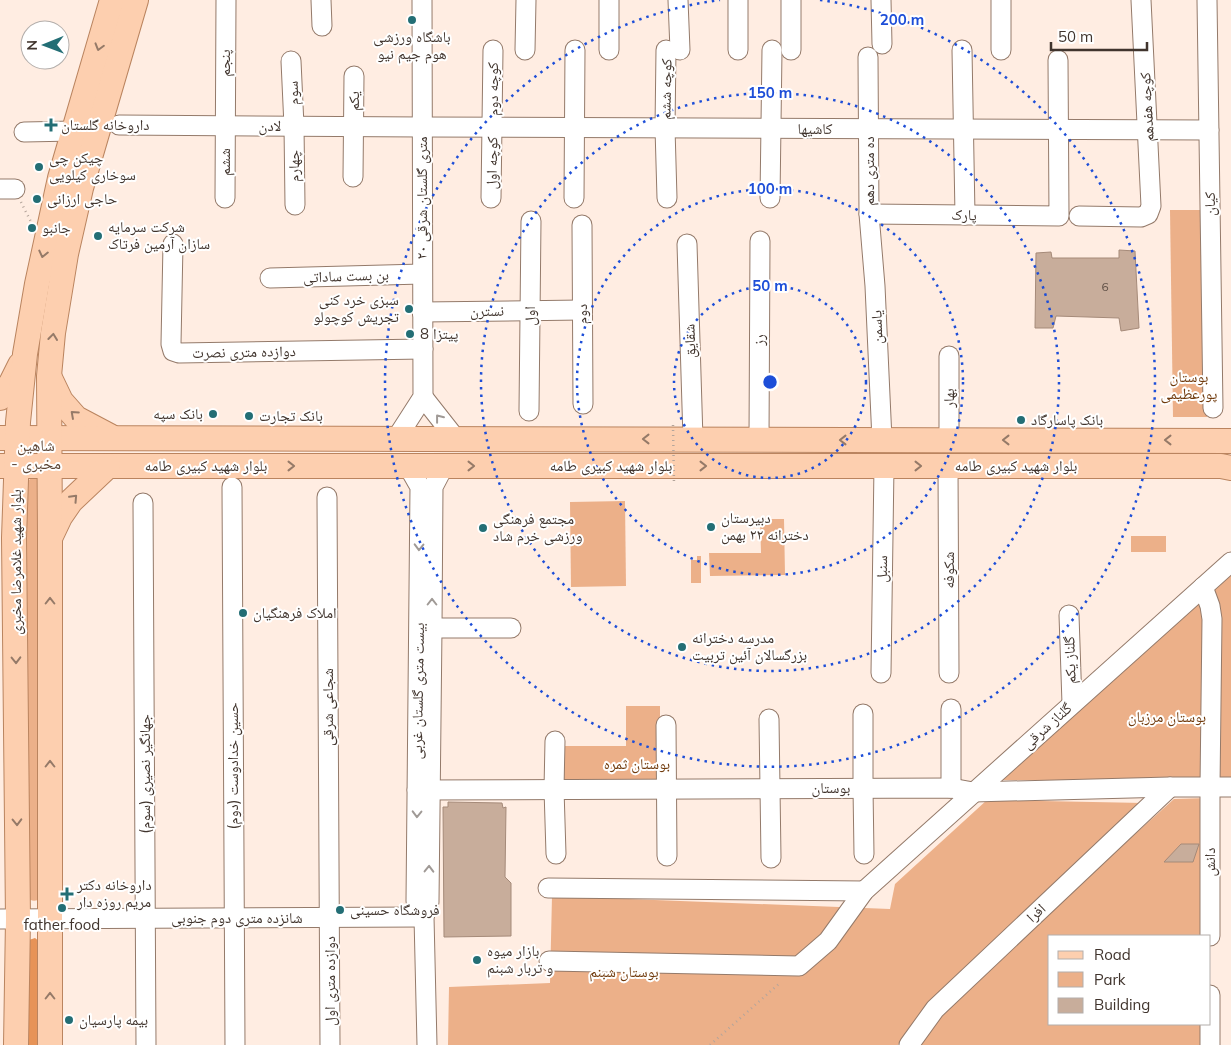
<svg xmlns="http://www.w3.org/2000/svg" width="1231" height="1045" font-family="Mulish,'Noto Naskh Arabic',sans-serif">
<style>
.green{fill:#ecb089}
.forest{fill:#e79357}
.building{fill:#c8ad9b;stroke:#a58a79}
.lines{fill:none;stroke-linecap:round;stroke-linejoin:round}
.minor-casing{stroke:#947a6a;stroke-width:21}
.major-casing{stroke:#ba845f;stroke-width:26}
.path{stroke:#b4a59b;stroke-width:2.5;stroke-dasharray:1 4;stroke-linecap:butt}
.minor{stroke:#fff;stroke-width:19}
.major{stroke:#fdcfaf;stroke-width:24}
.path-bridge{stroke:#b4a59b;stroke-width:2.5;stroke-dasharray:1 4;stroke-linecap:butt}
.oneway{stroke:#957a68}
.oneway2{stroke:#a09a96}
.ring{fill:none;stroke:#1d4ed8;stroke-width:2.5;stroke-dasharray:2.5 5}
.poi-dot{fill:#236e75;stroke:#fff;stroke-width:2}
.labels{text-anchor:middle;stroke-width:4;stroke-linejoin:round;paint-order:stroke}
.number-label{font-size:12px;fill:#625248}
.poi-label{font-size:15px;fill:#40342d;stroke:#fff;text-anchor:start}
.street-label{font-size:15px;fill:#40342d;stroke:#fff}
.park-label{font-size:15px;fill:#703a0c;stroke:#fff}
.neighbourhood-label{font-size:16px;fill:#5d4636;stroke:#fff}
.centre{fill:#1d4ed8;stroke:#fff;stroke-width:2.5}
.ring-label{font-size:15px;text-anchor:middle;font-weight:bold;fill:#1d4ed8;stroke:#fff;stroke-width:4;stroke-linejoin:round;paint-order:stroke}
</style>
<rect width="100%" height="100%" fill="#ffede2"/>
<g class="green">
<path d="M1170,210H1203L1207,417H1173Z"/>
<path d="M30,479H38L41,485L38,900C33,902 30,900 27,897L23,857L26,484Z"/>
<path d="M625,501L626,586L571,587L570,502Z"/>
<path d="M760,519H784L785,575L710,576L709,553H761Z"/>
<rect x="1131" y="536" width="35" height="16"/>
<path d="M697,556H701V583H691V560H697Z"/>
<path d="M1231,574V780H1002Z"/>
<path d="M626,706H660V786H558V746H626Z"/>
<path d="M1208,798L1207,936H1050V1024H1207V1045H918L931,1024L993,962L1174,799Z"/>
<path d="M987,800L1144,803L927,1004L898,1045H448L449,987L550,983L552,896L890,909L895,884Z"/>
</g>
<path class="forest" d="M35,938L40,942L42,1045H22L29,940Z"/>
<g class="building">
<path d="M1119,250L1135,251L1139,328L1121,331L1119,318L1056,316L1053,328H1035L1036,253L1051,252L1052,258H1119Z"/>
<path d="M448,802L502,803L503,808L506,807L505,877L511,883V936L444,937L443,807H448Z"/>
<path d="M1181,844H1199L1193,862H1164Z"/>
</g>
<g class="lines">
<defs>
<g id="minor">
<path d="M321,0L322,26"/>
<path d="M678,0L680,50"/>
<path d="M738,0V50"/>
<path d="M791,0V50"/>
<path d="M881,0L882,44"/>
<path d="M1001,0V50"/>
<path d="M1207,0L1213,408"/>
<path d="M525,50L526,0"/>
<path d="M609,50V0"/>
<path d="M666,50L665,128L667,198"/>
<path d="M962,50L965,215"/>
<path d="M868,57L869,214L875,286L882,440"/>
<path d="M291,61L294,126L295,205"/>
<path d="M119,125L422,127L1209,130"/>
<path d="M24,132L74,131"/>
<path d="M353,177L354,76"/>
<path d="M0,189H15"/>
<path d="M225,198L226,0"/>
<path d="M491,198L493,50"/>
<path d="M574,198L575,50"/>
<path d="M770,198L772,50"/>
<path d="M869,214L1059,216L1058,60"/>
<path d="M1079,216L1141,217L1148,214L1151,206L1141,0"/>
<path d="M582,225L583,404"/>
<path d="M173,244L171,344L173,351L179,353L423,349"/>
<path d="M687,244L693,439"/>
<path d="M270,278L422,274"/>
<path d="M422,312L582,310"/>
<path d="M423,397L456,439"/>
<path d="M529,411L531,221"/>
<path d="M396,439L423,397L422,0"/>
<path d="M759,439L760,241"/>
<path d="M949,440V356"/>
<path d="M408,466L420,487L416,901L421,912"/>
<path d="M948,466L949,673"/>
<path d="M232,487L235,1045"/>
<path d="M327,497L330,1045"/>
<path d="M143,503L146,1045"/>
<path d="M1203,587L1210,606L1212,619L1210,787V936"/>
<path d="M1069,615L1072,704"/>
<path d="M432,628H511"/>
<path d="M881,673L884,466"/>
<path d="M951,709V788"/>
<path d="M863,714V788L864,854"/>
<path d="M769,719L771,858"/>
<path d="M666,725L667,856"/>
<path d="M555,741L554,789L556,854"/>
<path d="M417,790L951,788L973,792L1170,787H1231"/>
<path d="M548,888L864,891"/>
<path d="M0,919L424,917"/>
<path d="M549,961L799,966L828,941L864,891L1231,562"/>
<path d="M1210,995V1045"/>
<path d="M427,1045L424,917L429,902L432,628L433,487L444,466"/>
<path d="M909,1045L935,1009L1170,787"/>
</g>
<g id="major">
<path d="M50,378L61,401L76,418L110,436"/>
<path d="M0,398L11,383L20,365"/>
<path d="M0,438L1231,441"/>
<path d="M0,466H1221L1231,468"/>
<path d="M51,536L60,517L71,501L108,466"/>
<path d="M16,1045L18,919L14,538L18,422L25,354L37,284L60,178L112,0"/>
<path d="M50,1045V538L49,376L53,333L66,254L81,188L136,0"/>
</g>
</defs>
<use href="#minor" class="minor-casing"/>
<use href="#major" class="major-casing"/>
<g class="path">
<path d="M21,202L31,222"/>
<path d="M710,1045L781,982"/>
</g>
<use href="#minor" class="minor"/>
<use href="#major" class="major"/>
<path class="path-bridge" d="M673,425L674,484"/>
</g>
<defs><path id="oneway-chevron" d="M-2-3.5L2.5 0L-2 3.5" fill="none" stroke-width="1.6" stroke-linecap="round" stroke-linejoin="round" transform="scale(1.25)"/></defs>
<g class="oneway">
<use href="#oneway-chevron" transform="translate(99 47) rotate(106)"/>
<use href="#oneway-chevron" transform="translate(43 254) rotate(103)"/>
<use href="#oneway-chevron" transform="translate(53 337) rotate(-83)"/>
<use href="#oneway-chevron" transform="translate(74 414) rotate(-138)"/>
<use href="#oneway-chevron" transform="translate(646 439) rotate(-180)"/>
<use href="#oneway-chevron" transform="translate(843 440) rotate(-180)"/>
<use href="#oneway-chevron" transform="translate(1006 440) rotate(-180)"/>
<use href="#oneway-chevron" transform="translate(1168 440) rotate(-180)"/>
<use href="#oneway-chevron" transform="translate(291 466)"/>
<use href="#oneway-chevron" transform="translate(471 466)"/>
<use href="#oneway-chevron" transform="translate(703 466)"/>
<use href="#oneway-chevron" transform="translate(918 466)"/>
<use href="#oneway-chevron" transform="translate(74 498) rotate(-47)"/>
<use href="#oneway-chevron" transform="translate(50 601) rotate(-90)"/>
<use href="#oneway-chevron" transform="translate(16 660) rotate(89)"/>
<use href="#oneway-chevron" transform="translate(50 764) rotate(-90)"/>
<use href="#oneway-chevron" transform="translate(17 822) rotate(89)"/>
<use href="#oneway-chevron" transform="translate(50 996) rotate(-90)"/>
</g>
<g class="oneway2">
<use href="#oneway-chevron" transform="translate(439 418) rotate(-128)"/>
<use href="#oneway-chevron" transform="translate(419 547) rotate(91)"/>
<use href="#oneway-chevron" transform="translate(432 602) rotate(-90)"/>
<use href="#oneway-chevron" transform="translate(417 814) rotate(91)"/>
<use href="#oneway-chevron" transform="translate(429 869) rotate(-89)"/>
</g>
<g class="ring">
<circle cx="770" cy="382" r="96"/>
<circle cx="770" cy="382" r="193"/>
<circle cx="770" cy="382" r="289"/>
<path d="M820 0A385 385 0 1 1 720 0"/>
</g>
<g class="poi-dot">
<circle cx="412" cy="20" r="5"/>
<path d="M48.5 117.5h5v5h5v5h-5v5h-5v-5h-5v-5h5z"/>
<circle cx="39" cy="167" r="5"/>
<circle cx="37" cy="199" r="5"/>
<circle cx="32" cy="228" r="5"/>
<circle cx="98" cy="236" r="5"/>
<circle cx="409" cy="309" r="5"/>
<circle cx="410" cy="334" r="5"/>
<circle cx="213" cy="414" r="5"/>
<circle cx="249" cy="416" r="5"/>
<circle cx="1021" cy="420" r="5"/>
<circle cx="711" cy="527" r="5"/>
<circle cx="483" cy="528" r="5"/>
<circle cx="243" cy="613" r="5"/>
<circle cx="682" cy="647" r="5"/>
<path d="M64.5 886.5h5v5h5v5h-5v5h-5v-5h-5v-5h5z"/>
<circle cx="62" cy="908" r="5"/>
<circle cx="340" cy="910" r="5"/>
<circle cx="477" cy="960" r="5"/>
<circle cx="69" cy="1020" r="5"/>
</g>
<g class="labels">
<g class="number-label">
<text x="1105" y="291">6</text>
</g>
<g class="poi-label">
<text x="412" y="42" text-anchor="middle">باشگاه ورزشی<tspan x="412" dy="17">هوم جیم نیو</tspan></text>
<text x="61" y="130">داروخانه گلستان</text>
<text x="49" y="163">چیکن چی<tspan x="49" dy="17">سوخاری کیلویی</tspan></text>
<text x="47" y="204">حاجی ارزانی</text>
<text x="108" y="232">شرکت سرمایه<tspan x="108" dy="17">سازان آرمین فرتاک</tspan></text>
<text x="42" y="233">جانبو</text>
<text x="399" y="305" text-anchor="end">سبزی خرد کنی<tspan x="399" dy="17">تجریش کوچولو</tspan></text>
<text x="420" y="339">پیتزا 8</text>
<text x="203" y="419" text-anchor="end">بانک سپه</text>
<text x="259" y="421">بانک تجارت</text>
<text x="1031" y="425">بانک پاسارگاد</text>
<text x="721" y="523">دبیرستان<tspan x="721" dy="17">دخترانه ۲۲ بهمن</tspan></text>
<text x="493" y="524">مجتمع فرهنگی<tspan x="493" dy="17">ورزشی خرم شاد</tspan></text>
<text x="253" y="618">املاک فرهنگیان</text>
<text x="692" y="643">مدرسه دخترانه<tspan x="692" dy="17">بزرگسالان آئین تربیت</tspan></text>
<text x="77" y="890">داروخانه دکتر<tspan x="77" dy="17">مریم روزه دار</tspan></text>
<text x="350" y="915">فروشگاه حسینی</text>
<text x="62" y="930" text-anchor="middle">father food</text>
<text x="487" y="956">بازار میوه<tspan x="487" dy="17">و تربار شبنم</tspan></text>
<text x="79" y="1025">بیمه پارسیان</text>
</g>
<g class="street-label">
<text transform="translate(225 63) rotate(-90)" y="5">پنجم</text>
<text transform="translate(493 89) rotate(-90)" y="5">کوچه دوم</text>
<text transform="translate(666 89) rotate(-89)" y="5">کوچه ششم</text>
<text transform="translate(293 93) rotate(-92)" y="5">سوم</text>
<text transform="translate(354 101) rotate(-90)" y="5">یکم</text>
<text transform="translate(1147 107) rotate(-93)" y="5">کوچه هفدهم</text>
<text x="270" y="131">لادن</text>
<text x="815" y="134">کاشیها</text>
<text transform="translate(225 162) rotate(-90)" y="5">ششم</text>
<text transform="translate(492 163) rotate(-89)" y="5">کوچه اول</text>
<text transform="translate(294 166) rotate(-90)" y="5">چهارم</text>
<text transform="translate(869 171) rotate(-90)" y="5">ده متری دهم</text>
<text transform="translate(422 198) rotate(-90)" y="5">۲۰ متری گلستان شرقی</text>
<text transform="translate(1210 204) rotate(-91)" y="5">کیان</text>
<text transform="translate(964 215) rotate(1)" y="5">پارک</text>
<text transform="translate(346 276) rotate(-2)" y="5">بن بست ساداتی</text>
<text transform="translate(487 311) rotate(-1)" y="5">نسترن</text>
<text transform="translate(582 314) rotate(-90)" y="5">دوم</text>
<text transform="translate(530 316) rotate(-90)" y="5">اول</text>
<text transform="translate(877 327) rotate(-92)" y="5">یاسمن</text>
<text transform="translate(759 340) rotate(-90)" y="5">رز</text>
<text transform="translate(690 341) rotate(-92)" y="5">شقایق</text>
<text transform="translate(244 352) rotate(-1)" y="5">دوازده متری نصرت</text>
<text transform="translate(949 398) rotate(-90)" y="5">بهار</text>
<text x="206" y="471">بلوار شهید کبیری طامه</text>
<text x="611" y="471">بلوار شهید کبیری طامه</text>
<text x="1016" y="471">بلوار شهید کبیری طامه</text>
<text transform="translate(16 562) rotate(-90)" y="5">بلوار شهید غلامرضا مخبری</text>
<text transform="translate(882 569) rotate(-89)" y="5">سنبل</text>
<text transform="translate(949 570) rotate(-90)" y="5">شکوفه</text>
<text transform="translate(1070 660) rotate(-92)" y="5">گلناز یکم</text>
<text transform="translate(418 691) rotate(-89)" y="5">بیست متری گلستان غربی</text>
<text transform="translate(328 707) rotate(-90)" y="5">شجاعی شرقی</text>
<text transform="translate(1047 726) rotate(-42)" y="5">گلناز شرقی</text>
<text transform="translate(233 766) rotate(-90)" y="5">حسین خدادوست (دوم)</text>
<text transform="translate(145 774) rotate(-90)" y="5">جهانگیر نصیری (سوم)</text>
<text x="831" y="793">بوستان</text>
<text transform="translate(1210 862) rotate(-90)" y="5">دانش</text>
<text transform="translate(1036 913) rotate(-43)" y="5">افرا</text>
<text x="237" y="923">شانزده متری دوم جنوبی</text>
<text transform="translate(330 981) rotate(-90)" y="5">دوازده متری اول</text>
</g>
<g class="park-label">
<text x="1189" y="382">بوستان<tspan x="1189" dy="17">پورعظیمی</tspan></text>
<text x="1167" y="722">بوستان مرزبان</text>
<text x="637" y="769">بوستان ثمره</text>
<text x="624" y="977">بوستان شبنم</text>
</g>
<g class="neighbourhood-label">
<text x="36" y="451">شاهین<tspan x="36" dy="18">- مخبری</tspan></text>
</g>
</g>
<circle cx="770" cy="382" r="8" class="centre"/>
<g class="ring-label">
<text x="902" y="25">200 m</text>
<text x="770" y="98">150 m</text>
<text x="770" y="194">100 m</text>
<text x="770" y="291">50 m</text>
</g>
<rect x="1048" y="935" width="162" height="90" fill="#ffffff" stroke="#b3aeab"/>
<rect x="1058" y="951" width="25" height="8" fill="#fdcfaf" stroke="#b3aeab"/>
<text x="1094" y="960" font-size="15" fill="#40342d">Road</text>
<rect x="1058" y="972" width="25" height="15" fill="#ecb089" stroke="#b3aeab"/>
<text x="1094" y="985" font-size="15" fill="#40342d">Park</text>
<rect x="1058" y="998" width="25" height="15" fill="#c8ad9b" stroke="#b3aeab"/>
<text x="1094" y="1010" font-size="15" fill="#40342d">Building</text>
<g transform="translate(45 45) rotate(269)"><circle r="24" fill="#ffffff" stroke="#b3aeab"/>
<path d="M0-4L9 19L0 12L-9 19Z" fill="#236e75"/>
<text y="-8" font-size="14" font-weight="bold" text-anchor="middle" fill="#40342d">N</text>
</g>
<path d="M1051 42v8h96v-8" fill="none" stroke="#40342d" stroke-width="2.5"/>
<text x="1058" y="42" font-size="15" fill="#40342d" stroke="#ffffff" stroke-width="4" paint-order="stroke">50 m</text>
</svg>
